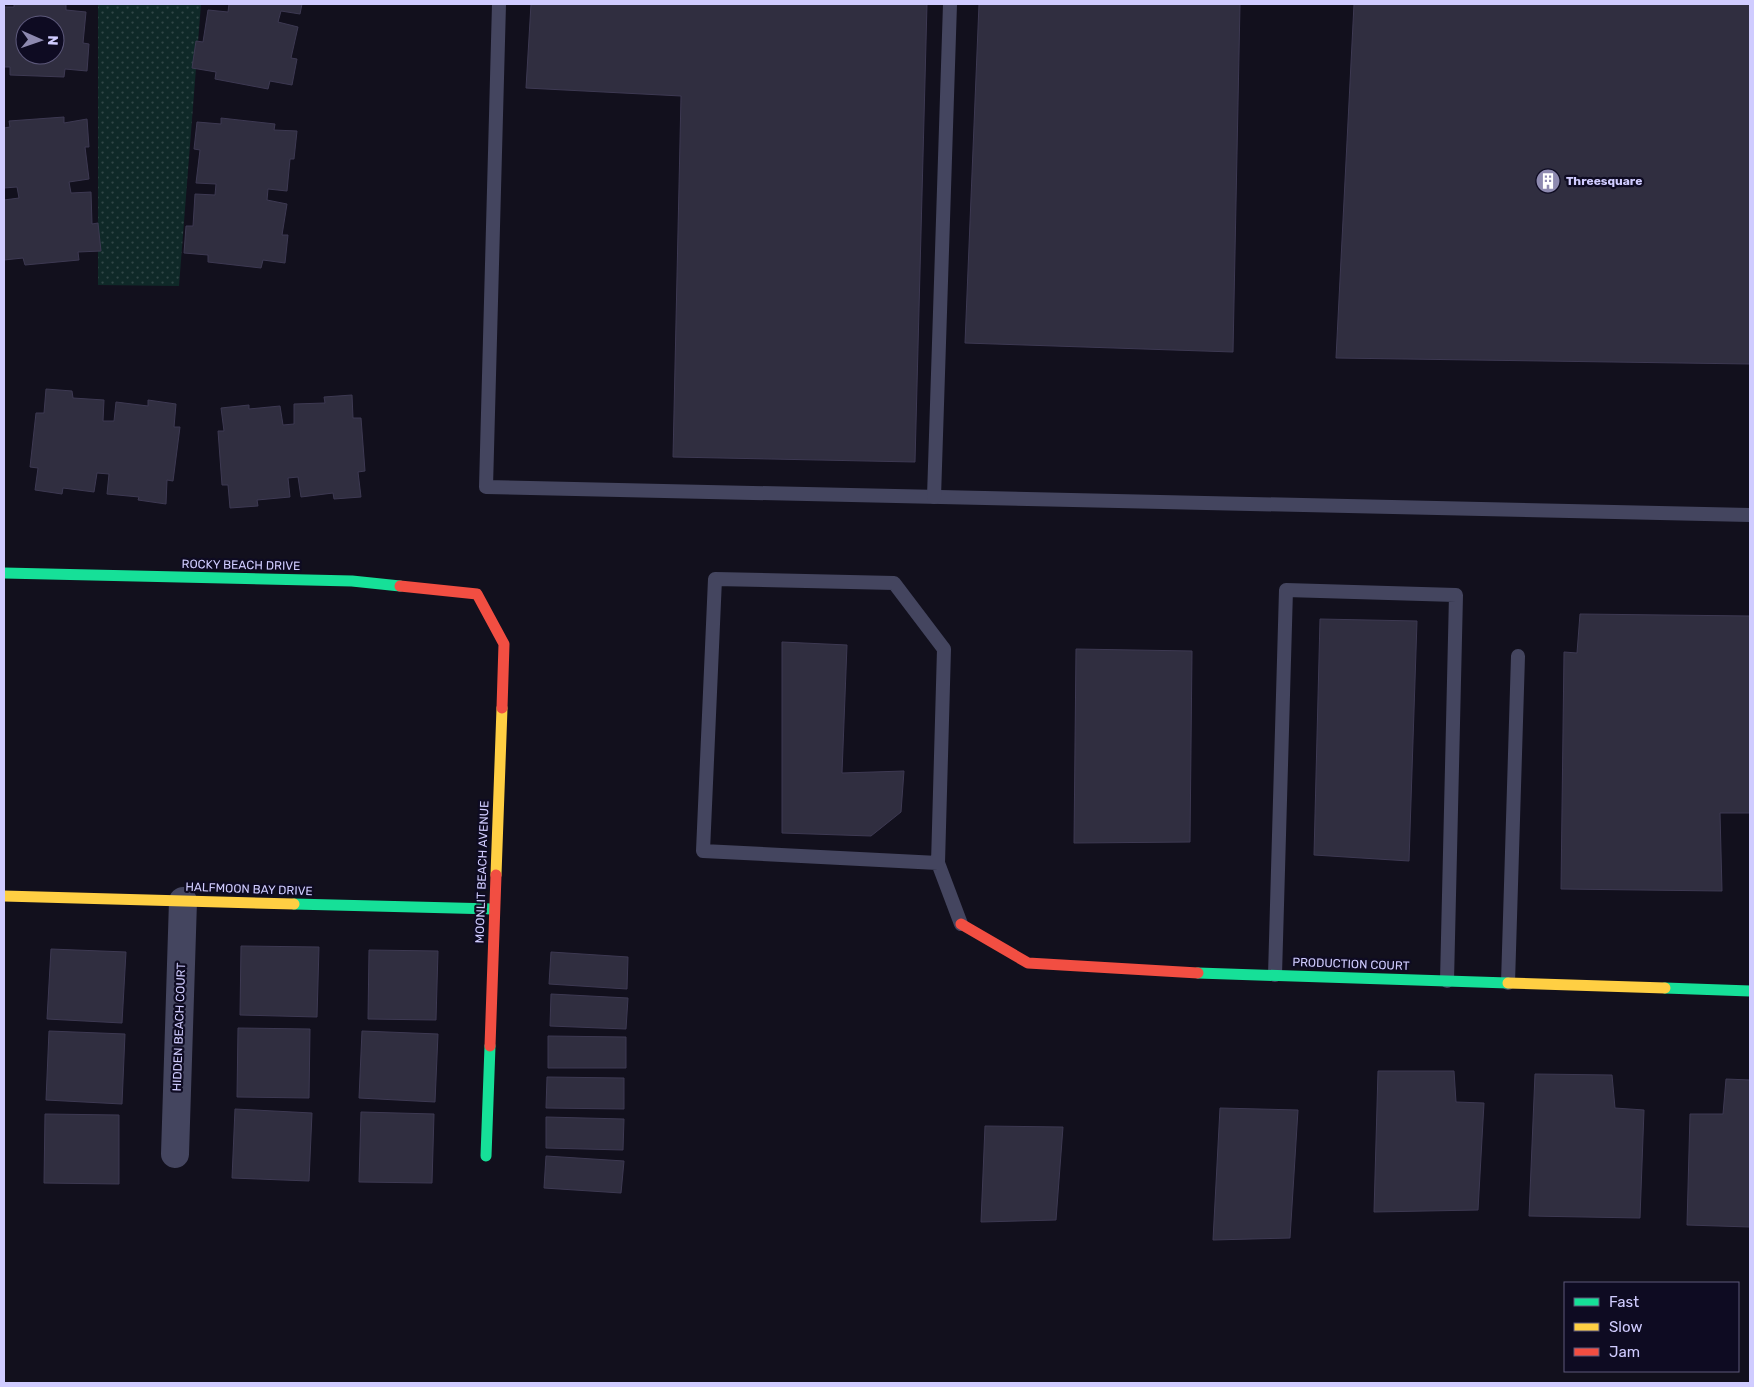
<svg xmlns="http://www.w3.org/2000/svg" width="1754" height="1387" font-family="Rubik,sans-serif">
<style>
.grass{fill:url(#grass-dots)}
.building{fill:#302e40;stroke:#3d3952;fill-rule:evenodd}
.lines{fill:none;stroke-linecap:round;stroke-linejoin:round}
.lane{stroke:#44455f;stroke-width:14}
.street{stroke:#44455f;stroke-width:28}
.fast{stroke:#16e098;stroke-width:11}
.slow{stroke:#ffcf43;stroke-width:11}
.jam{stroke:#f24e42;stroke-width:11}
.labels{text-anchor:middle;stroke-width:4.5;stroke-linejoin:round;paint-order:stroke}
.poi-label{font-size:12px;font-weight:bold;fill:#d0ccff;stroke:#0e0b22;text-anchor:start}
.street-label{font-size:12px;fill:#d0ccff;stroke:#0e0b22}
</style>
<defs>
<pattern id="grass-dots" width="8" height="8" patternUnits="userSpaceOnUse" patternTransform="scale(1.25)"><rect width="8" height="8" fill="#0f2928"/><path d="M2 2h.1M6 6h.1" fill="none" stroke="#314748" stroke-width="1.8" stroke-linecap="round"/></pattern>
</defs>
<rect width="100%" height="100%" fill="#12101d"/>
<path class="grass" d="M98,4H201L179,286L98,285Z"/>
<g class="building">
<path d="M14,4H66V10L86,12L83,43L89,44L87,71L65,69L64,77L10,75V67H4V7H14ZM25,25H55V55H25Z"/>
<path d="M229,4H302L300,14L281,11L278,22L298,27L291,58L297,59L292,85L270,81L268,89L215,79L216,72L192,68L196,41L203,42L208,10L228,12Z"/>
<path d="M531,4H927L915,462L673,457L681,96L526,88Z"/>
<path d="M979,4H1240L1233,352L965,343Z"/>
<path d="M1354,4H1750V364L1336,358Z"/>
<path d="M64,117V123L87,119L89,147H85L89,179L69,182L71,193L91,192L92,224L98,223L101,251L78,252L79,260L25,265L23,258L4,260V200L19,198L17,187L4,188V128L10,127L9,121Z"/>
<path d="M221,118L275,124L274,130L297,131L294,159H290L287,191L268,189L267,200L287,204L282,235H288L285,263L263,260L261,268L208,262V255L184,253L186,226H193L195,194L215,195L216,184L196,183L200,150L194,149L197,122L221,124Z"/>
<path d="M46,389L72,391L73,398L104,400L103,421H114L116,402L148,406V400L176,404L174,427H180L173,481L167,480L166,504L138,500L139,497L107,494L109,474L97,473L94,492L63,488L62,494L35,490L38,468L30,467L36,413H44Z"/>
<path d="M352,395L353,418H361L365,471L358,472L361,497L334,499L333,493L301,497L298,477L288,478L290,497L257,500L258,506L230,508L228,485H222L218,431H224L221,408L249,405V409L280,406L283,425L294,424V404L325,403L324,397Z"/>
<path d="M1580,614L1750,616V813H1720L1722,891L1561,889L1564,652L1577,653Z"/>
<path d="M1320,619L1417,621L1409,861L1314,855Z"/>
<path d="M782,642L847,645L842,773L904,771L901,812L871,836L782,833Z"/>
<path d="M1076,649L1192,651L1190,842L1074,843Z"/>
<path d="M241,946L319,947L317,1017L240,1015Z"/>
<path d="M51,949L126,952L122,1023L47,1019Z"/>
<path d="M369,950L438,951L436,1020L368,1019Z"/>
<path d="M551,952L628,957L627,989L549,984Z"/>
<path d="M551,994L628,998L626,1029L550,1026Z"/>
<path d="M238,1028L310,1029L309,1098L237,1097Z"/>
<path d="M49,1031L125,1034L122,1104L46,1100Z"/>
<path d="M362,1031L438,1034L435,1102L359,1098Z"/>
<path d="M548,1036L626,1037V1068H548Z"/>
<path d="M1378,1071H1454L1456,1102L1484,1103L1478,1210L1374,1212Z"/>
<path d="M1535,1074L1612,1075L1615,1108L1644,1110L1640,1218L1529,1216Z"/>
<path d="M547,1077L624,1078V1109L546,1108Z"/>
<path d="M1726,1079L1750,1080V1227L1687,1225L1690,1114H1723Z"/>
<path d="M1220,1108L1298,1110L1290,1238L1213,1240Z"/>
<path d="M235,1109L312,1113L309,1181L232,1178Z"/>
<path d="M361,1112L434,1114L432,1183L359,1182Z"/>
<path d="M45,1114L119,1115V1184L44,1183Z"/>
<path d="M546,1117L624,1119L623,1150L546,1148Z"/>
<path d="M985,1126L1063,1127L1056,1220L981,1222Z"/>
<path d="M546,1156L624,1161L621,1193L544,1188Z"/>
</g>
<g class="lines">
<g class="lane">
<path d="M499,4L486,487L1750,515"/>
<path d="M934,497L950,4"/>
<path d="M938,863L703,851L715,579L894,583L944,649L938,863L961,924"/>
<path d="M1275,975L1286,590L1456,595L1447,981"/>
<path d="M1508,983L1518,656"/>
</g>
<path class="street" d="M175,1154L183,901"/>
<g class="fast">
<path d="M4,573L352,581L400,586"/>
<path d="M294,904L494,909"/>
<path d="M1198,973L1508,983"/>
<path d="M1665,988L1750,991"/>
<path d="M486,1156L490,1046"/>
</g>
<g class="slow">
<path d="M496,875L502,708"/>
<path d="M4,896L294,904"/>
<path d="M1508,983L1665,988"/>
</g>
<g class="jam">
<path d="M400,586L477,594L504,644L502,708"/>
<path d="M961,924L1028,963L1198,973"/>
<path d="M490,1046L496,875"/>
</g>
</g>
<defs>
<symbol id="building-disc" viewBox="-11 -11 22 22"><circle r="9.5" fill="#8e8ab0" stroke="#0e0b22"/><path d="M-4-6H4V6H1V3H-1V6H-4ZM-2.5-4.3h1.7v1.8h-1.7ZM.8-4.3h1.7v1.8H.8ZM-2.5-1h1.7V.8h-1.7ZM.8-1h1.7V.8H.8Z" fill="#fff"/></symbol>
</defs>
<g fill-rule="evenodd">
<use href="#building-disc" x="1534" y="167" width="28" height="28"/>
</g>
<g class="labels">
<g class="poi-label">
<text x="1566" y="185">Threesquare</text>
</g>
<g class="street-label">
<text transform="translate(241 565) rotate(1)" y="4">ROCKY BEACH DRIVE</text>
<text transform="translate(482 872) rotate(-88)" y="4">MOONLIT BEACH AVENUE</text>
<text transform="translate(249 889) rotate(2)" y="4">HALFMOON BAY DRIVE</text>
<text transform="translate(1351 964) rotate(2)" y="4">PRODUCTION COURT</text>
<text transform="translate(179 1027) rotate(-88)" y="4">HIDDEN BEACH COURT</text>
</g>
</g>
<rect width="1754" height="1387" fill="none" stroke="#d0ccff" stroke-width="10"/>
<rect x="1564" y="1282" width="175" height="90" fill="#0e0b22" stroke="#5c587a"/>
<rect x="1574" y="1298" width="25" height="8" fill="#16e098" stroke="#5c587a"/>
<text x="1609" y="1307" font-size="15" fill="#d0ccff">Fast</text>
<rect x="1574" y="1323" width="25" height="8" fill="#ffcf43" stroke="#5c587a"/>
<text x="1609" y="1332" font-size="15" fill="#d0ccff">Slow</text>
<rect x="1574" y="1348" width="25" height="8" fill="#f24e42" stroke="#5c587a"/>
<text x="1609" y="1357" font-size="15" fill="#d0ccff">Jam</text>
<g transform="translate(40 40) rotate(92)"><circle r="24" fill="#0e0b22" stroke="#5c587a"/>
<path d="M0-4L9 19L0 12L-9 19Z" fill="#8e8ab0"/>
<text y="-8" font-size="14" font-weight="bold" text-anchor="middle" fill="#d0ccff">N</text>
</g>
</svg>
